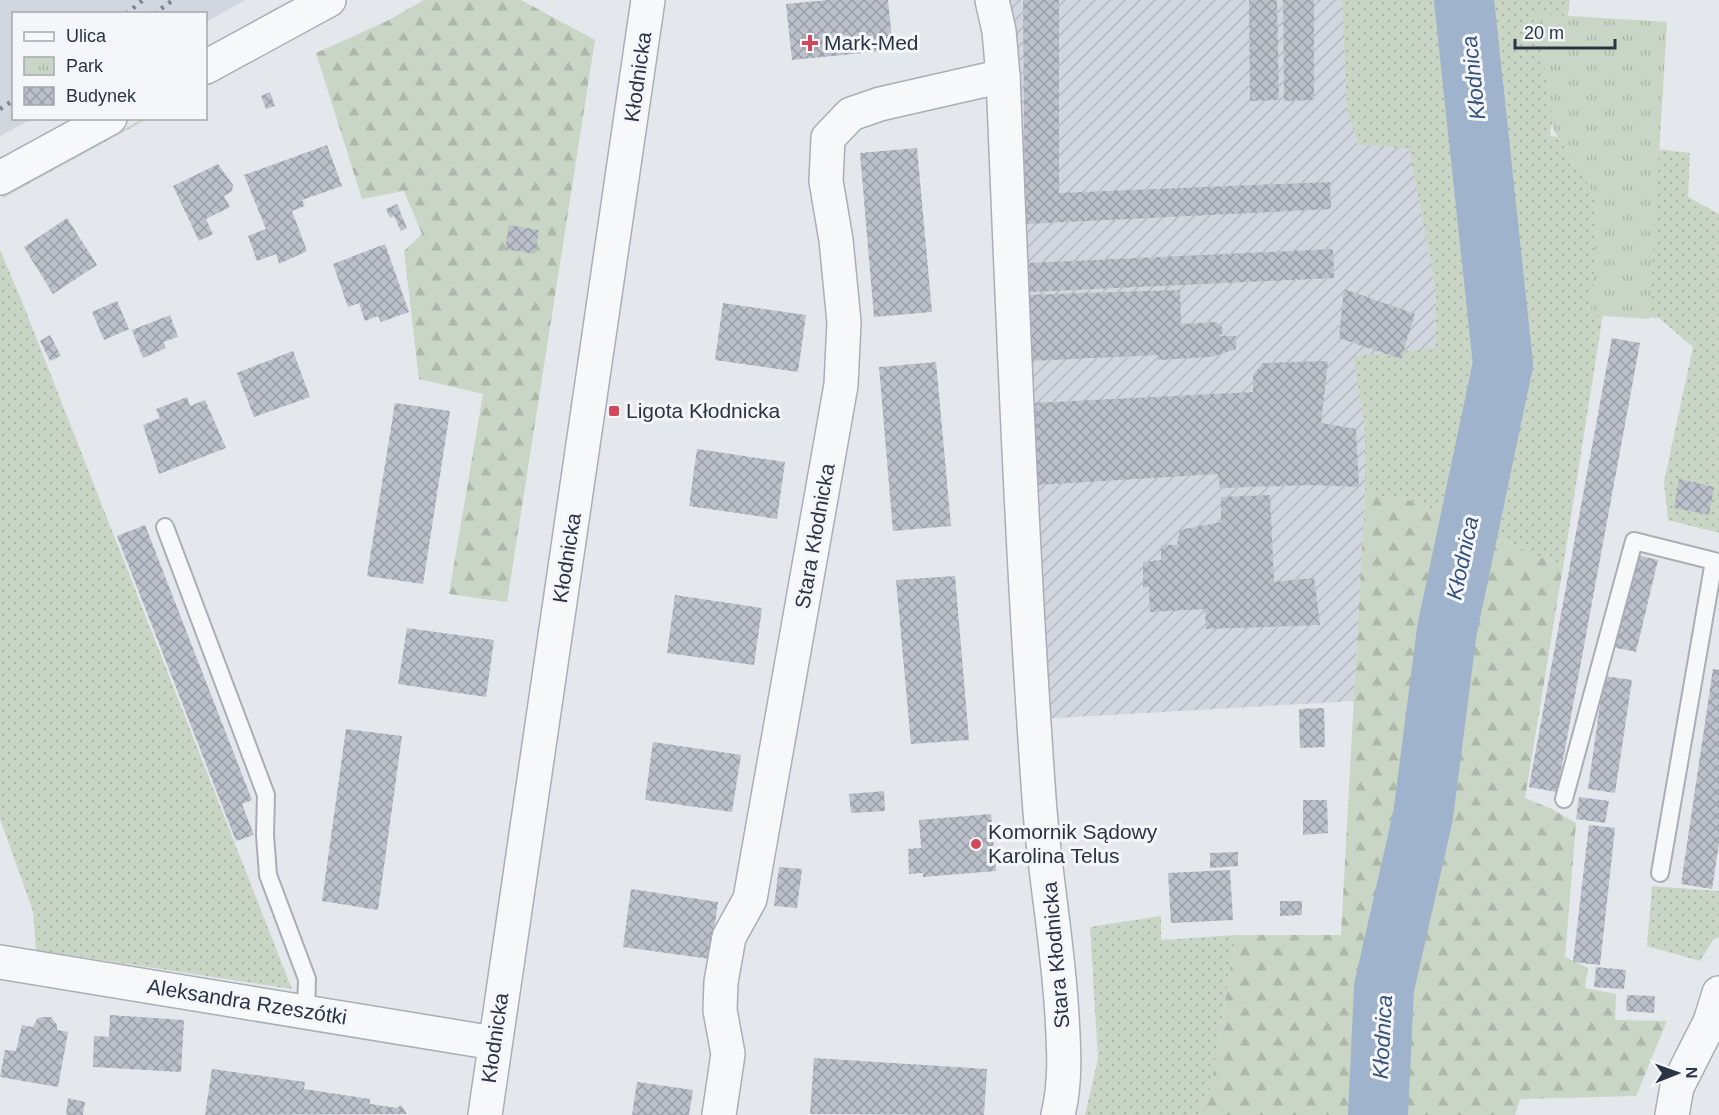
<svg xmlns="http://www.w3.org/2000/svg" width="1719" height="1115" font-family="Helvetica,sans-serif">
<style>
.built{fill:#d2d6de}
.industrial{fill:url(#industrial-furrows)}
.grass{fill:url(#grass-dots)}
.forest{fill:url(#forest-firs)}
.park{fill:url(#park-tufts)}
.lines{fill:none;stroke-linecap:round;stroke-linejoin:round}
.river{stroke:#9fb4cc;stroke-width:60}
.building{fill:url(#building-cross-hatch)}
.service-casing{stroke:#a9aeb7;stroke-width:20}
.minor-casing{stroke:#a9aeb7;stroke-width:36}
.tertiary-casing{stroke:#a9aeb7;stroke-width:36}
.service{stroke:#f7f8fa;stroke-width:16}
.minor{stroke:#f7f8fa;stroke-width:33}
.tertiary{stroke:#f7f8fa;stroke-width:33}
.rail{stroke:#7d8696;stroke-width:4.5;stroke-dasharray:3 6;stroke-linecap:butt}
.poi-dot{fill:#d1495b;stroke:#f4f6f9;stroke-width:2}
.labels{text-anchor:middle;stroke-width:6;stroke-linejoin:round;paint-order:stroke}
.poi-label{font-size:21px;fill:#2b3445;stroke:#f4f6f9;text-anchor:start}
.street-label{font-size:21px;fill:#2b3445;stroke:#f4f6f9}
.water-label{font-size:22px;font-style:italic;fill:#34527a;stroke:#f4f6f9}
</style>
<defs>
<pattern id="industrial-furrows" width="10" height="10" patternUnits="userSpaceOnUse" patternTransform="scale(1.5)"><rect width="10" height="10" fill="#d2d6de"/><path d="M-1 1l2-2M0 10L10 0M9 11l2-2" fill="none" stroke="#b4b8c0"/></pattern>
<pattern id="grass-dots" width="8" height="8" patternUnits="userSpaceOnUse" patternTransform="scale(1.5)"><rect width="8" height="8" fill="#c9d6c5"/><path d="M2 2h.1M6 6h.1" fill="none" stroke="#adb8ab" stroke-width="1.8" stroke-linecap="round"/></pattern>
<pattern id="forest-firs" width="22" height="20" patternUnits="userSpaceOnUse" patternTransform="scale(1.5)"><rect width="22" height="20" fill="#c9d6c5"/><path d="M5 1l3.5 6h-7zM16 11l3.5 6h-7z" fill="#adb8ab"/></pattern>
<pattern id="park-tufts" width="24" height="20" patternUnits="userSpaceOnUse" patternTransform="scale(1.5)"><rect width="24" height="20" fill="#c9d6c5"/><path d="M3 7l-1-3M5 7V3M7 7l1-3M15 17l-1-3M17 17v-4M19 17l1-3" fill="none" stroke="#adb8ab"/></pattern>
<pattern id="building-cross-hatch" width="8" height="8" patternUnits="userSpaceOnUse" patternTransform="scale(1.5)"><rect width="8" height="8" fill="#bbc0ca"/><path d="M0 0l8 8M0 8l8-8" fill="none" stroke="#989da6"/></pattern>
</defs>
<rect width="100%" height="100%" fill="#e4e7ec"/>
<path class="built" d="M0,0H245L206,22V14H14V118L32,119L0,136Z"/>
<path class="industrial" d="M1007,0H1342L1348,109L1358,145L1409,147L1436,291L1435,349L1354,356L1365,428V493L1354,701L1039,719Z"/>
<g class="grass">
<path d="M1342,0H1570L1550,136L1690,153L1688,197L1719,214V533L1668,520L1664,482L1693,347L1659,318L1603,314L1563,567L1412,501L1365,493V428L1353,356L1435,348L1436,291L1409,148L1358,145L1347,109Z"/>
<path d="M143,119H147L3,198V195Z"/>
<path d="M0,250L21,299L292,989L36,950L33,911L0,819Z"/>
<path d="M1652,886L1719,891V937L1713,940L1700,961L1647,946Z"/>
<path d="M1161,916V940L1236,935L1211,1086L1198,1115H1085L1098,1059L1090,927Z"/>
</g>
<g class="forest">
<path d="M424,0H521L595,40L507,602L449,594L483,394L419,379L404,251L422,234L404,191L362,199L316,53L387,21Z"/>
<path d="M1365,493L1412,501L1563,567L1525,798L1552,809L1576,823L1565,957L1588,968L1585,988L1616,994L1615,1020L1667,1021L1636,1096L1520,1099L1515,1115H1198L1211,1086L1236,935H1341Z"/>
</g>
<path class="park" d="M1537,14L1667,22L1649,319L1591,315L1598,200L1553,129Z"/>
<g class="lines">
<path class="river" d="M1378,1115L1384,988L1423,816L1447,630L1503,364L1464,0"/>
</g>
<g class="building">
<path d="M828,0H888L893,50L792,60L786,4Z"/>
<path d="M1023,0H1059V193L1330,182L1331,209L1025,224Z"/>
<path d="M1249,0H1277L1279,100L1250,101Z"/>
<path d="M1283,0H1314V100L1284,101Z"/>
<path d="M270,92L275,106L266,109L261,96Z"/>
<path d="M327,145L342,186L302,200L305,206L292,211L307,251L279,264L276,254L257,261L248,236L266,229L244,175Z"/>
<path d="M917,148L932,312L874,317L860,153Z"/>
<path d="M218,164L233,185L232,191L224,196L230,207L206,219L213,234L199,241L173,186Z"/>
<path d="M397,204L407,228L401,231L394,216L390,218L386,209Z"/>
<path d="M67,218L97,265L53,294L24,247Z"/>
<path d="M509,225L539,230L535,254L505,249Z"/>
<path d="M385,244L409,312L381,322L378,316L365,321L359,303L348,307L333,264Z"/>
<path d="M1333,249L1334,278L1030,292L1029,263Z"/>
<path d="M1344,289L1415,314L1401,359L1339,338Z"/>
<path d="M1180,290L1181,324L1216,322L1223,328V333L1219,336H1236V349L1211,357L1158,360V355L1029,361L1025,295Z"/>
<path d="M117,301L129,329L104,340L92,312Z"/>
<path d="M723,303L806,315L798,372L715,360Z"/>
<path d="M170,315L178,337L163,342L166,348L143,358L132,330Z"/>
<path d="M50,335L61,356L50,361L40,341Z"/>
<path d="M1612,338L1640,343L1557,792L1529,787Z"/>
<path d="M293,351L310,397L254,417L237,373Z"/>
<path d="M1328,361L1321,423L1356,429L1359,487L1313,485L1220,488L1218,474L1038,485L1033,403L1253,392V375L1263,363Z"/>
<path d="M936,362L951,526L893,531L879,367Z"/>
<path d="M187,397L190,406L205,400L226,448L159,474L143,425L160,418L156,409Z"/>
<path d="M395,403L450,411L423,584L367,576Z"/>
<path d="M697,449L785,462L777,519L689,506Z"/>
<path d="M1679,479L1714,487L1709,515L1674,508Z"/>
<path d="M1270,495L1274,582L1314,578L1320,625L1206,629L1205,609L1150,612L1149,587L1143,588V562L1161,560V545H1177L1180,530L1221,522V497Z"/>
<path d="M145,525L252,800L242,804L254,835L236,841L117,536Z"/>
<path d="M1633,554L1658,560L1636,652L1612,647Z"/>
<path d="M955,576L969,740L911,744L896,580Z"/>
<path d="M675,595L762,608L754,665L667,653Z"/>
<path d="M407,628L494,640L486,697L398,684Z"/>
<path d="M1713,669L1719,670V843L1712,889L1681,884Z"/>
<path d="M1604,676L1632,680L1615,793L1588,789Z"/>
<path d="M1324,708L1325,747L1300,748L1299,709Z"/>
<path d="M346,729L402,736L378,910L322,901Z"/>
<path d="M653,742L741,755L732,812L645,800Z"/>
<path d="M884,791L885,811L851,813L849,794Z"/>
<path d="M1579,797L1609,801L1605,823L1576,819Z"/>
<path d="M1303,800H1327L1328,833L1303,835Z"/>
<path d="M991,814L996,871L923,877V873L909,874L908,849L921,848L919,820Z"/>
<path d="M1589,825L1615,828L1600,965L1573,962Z"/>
<path d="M1238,852V866L1210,868V853Z"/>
<path d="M779,867L802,869L797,908L774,906Z"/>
<path d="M1230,870L1233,920L1171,923L1168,873Z"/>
<path d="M631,889L718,902L710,959L623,947Z"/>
<path d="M1280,901H1302V915L1280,916Z"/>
<path d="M1596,967L1626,970L1624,989L1594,987Z"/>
<path d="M1627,995L1655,996L1654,1013L1626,1011Z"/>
<path d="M110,1015L184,1020L181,1072L93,1067L94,1036L109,1037Z"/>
<path d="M42,1017H51L57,1025V1030L68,1032L58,1087L0,1077L5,1050L16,1051L22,1025L33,1027L37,1019Z"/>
<path d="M814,1058L987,1069L984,1115L810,1114Z"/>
<path d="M212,1069L305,1082L304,1089L370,1099V1104L397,1108L401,1105L407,1114L205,1115Z"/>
<path d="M637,1082L693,1090L689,1115H632Z"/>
<path d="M68,1098L85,1102L83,1115H66Z"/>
</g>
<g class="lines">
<defs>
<g id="service">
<path d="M165,527L266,795L265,835L268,875L307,979L306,1012"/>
<path d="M1564,799L1634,541L1714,561L1660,873"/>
</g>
<g id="minor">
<path d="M992,0L999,31L1003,76C1013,317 1022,557 1039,798C1044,871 1058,943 1062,1016C1064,1050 1066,1082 1058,1115"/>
<path d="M0,962L494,1043"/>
<path d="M719,1115L728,1054L720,1010L721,982L729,937L750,899L841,385L844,322L836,240L826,181L828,138L851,114L880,104L1003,76"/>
<path d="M1672,1115L1677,1087L1710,1022L1719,993"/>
</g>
<g id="tertiary">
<path d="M206,67L329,0"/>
<path d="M0,178L110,118"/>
<path d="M485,1115L648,0"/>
</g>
</defs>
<use href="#service" class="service-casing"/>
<use href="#minor" class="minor-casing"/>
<use href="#tertiary" class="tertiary-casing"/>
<use href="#service" class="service"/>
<use href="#minor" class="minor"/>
<use href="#tertiary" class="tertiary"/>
<g class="rail">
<path d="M126,14L143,0"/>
<path d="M154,14L173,0"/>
<path d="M0,109L14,100"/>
</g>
</g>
<g class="poi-dot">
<path d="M807 34h6v6h6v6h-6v6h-6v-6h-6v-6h6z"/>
<rect x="608" y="405" width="12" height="12" rx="3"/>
<circle cx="976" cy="844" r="6"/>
</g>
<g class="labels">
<g class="poi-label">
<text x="824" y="50">Mark-Med</text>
<text x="626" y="418">Ligota Kłodnicka</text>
<text x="988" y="839">Komornik Sądowy<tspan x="988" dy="24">Karolina Telus</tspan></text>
</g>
<g class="street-label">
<text transform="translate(638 77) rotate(-82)" y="7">Kłodnicka</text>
<text transform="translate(815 536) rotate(-80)" y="7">Stara Kłodnicka</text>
<text transform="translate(567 558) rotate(-81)" y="7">Kłodnicka</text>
<text transform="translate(1056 955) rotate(-95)" y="7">Stara Kłodnicka</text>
<text transform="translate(247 1002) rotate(9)" y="7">Aleksandra Rzeszótki</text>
<text transform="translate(495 1038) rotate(-82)" y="7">Kłodnicka</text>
</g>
<g class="water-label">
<text transform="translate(1473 78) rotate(-96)" y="8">Kłodnica</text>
<text transform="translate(1462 558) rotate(-78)" y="8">Kłodnica</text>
<text transform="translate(1382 1037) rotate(-87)" y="8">Kłodnica</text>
</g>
</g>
<rect x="12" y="12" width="195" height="108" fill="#f4f6f9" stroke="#a4a8b1" stroke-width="1.5"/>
<rect x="24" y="32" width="30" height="9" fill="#f7f8fa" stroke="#a4a8b1" stroke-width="1.5"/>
<text x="66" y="42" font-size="18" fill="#2b3445">Ulica</text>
<rect x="24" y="57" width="30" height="18" fill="url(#park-tufts)" stroke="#a4a8b1" stroke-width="1.5"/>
<text x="66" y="72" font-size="18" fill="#2b3445">Park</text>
<rect x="24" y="87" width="30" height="18" fill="url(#building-cross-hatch)" stroke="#a4a8b1" stroke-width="1.5"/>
<text x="66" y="102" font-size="18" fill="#2b3445">Budynek</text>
<g transform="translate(1677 1073) rotate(89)" stroke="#f4f6f9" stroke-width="4.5" paint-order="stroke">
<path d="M0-4.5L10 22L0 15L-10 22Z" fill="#2b3445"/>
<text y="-9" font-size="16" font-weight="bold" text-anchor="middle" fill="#2b3445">N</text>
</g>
<path d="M1515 39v9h100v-9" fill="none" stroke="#2b3445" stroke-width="3"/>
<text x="1524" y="39" font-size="18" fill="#2b3445" stroke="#f4f6f9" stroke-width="4.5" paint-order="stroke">20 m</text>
</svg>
